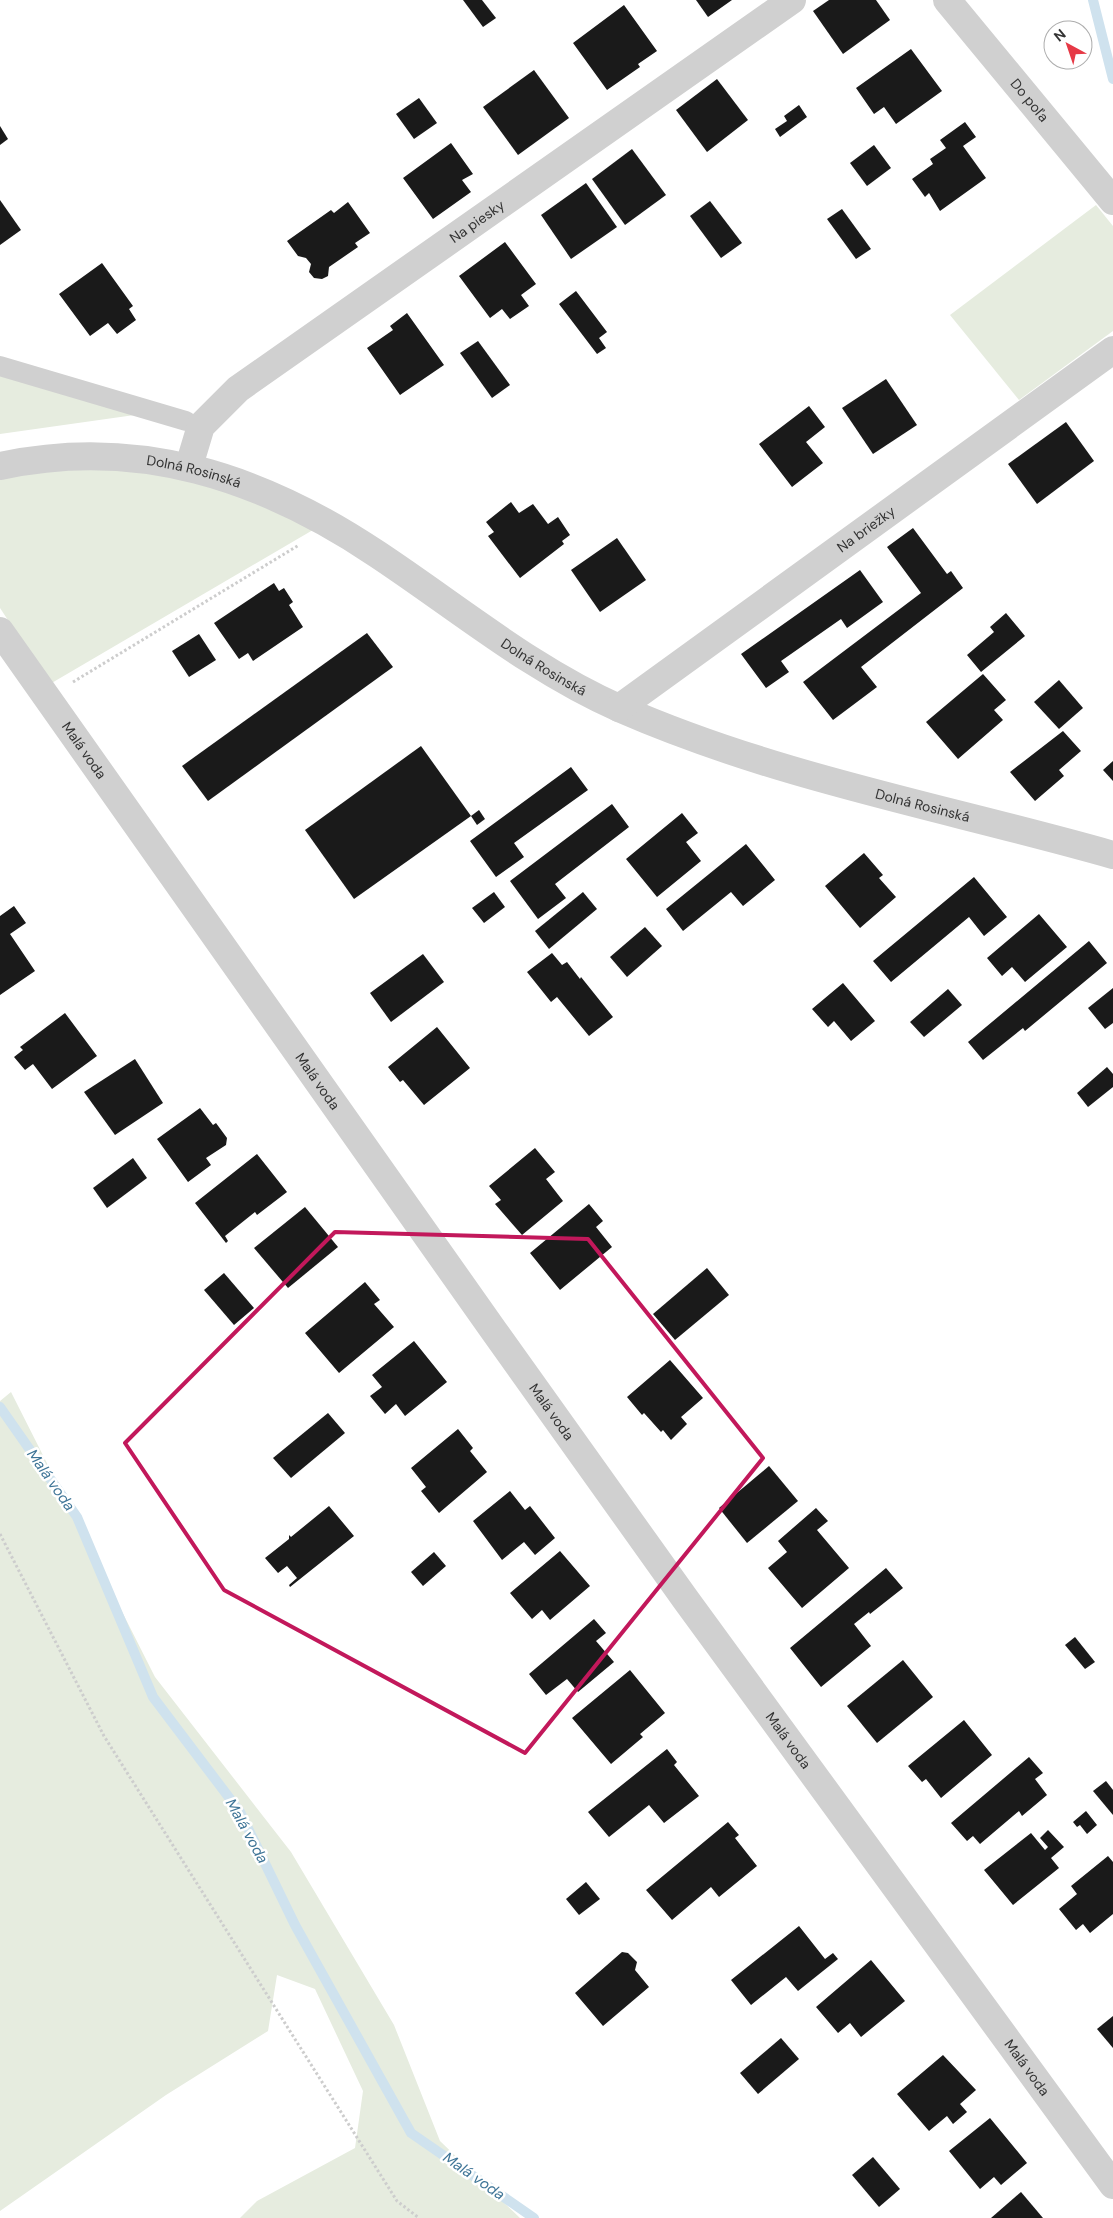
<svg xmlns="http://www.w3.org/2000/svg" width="1113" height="2218" font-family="'DM Sans',sans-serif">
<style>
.green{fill:#e6ecdf}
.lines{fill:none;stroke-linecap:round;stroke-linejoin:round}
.stream{stroke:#cfe2ee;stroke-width:10}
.building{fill:#1a1a1a}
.path{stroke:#cdcdcd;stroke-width:3;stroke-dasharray:2.5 2.5;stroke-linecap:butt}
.service{stroke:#d0d0d0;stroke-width:20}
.minor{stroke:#d0d0d0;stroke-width:28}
.tertiary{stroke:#d0d0d0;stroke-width:28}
.marked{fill:none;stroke:#c2185b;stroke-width:4;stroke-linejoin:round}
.labels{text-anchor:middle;stroke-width:5;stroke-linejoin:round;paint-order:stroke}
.street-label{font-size:14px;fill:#333;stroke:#fff}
.water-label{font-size:15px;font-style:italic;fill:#3f7597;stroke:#fff}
</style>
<rect width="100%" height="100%" fill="#fff"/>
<g class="green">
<path d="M1096,205L1113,226V331L1019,400L950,315Z"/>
<path d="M0,359L170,410L0,434Z"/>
<path d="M173,467L318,527L50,684L0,608V468Z"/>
<path d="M11,1392L155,1677L291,1852L394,2025L440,2141L520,2218H240L257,2201L355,2148L363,2091L315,1989L277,1975L268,2031L166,2095L0,2211V1401Z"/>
</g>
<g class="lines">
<g class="stream">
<path d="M1093,0L1113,79"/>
<path d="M0,1407L77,1517L153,1697L240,1812L295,1925L411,2133L534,2218"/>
</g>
</g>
<g class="building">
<path d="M463,0H482L496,18L483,27Z"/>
<path d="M696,0H732L708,17Z"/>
<path d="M829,0H876L890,20L843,54L813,11Z"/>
<path d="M624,5L657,51L638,64L640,67L607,90L573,43Z"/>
<path d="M911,49L942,91L896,124L884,107L874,114L856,88Z"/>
<path d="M534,70L569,118L518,155L483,107Z"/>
<path d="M717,79L748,120L707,152L676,110Z"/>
<path d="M419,98L437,123L414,139L396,114Z"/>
<path d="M799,105L807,117L780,137L775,129L787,121L784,116Z"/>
<path d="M965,122L976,137L963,146L986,178L940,211L929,193L925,197L912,179L933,164L930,159L946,148L940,140Z"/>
<path d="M0,126L8,139L0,145Z"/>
<path d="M451,143L473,174L462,180L471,192L433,219L403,178Z"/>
<path d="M874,145L891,168L867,186L850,163Z"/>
<path d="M632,149L666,195L625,225L592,179Z"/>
<path d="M586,183L617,227L571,259L541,215Z"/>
<path d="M0,200L21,230L0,245Z"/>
<path d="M710,201L742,243L721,258L690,216Z"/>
<path d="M348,202L370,233L355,243L358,247L329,267L328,276L322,279L314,278L309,272L311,264L306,258L298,256L287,241L331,210L334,213Z"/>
<path d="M842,209L871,249L856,259L827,219Z"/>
<path d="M505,242L536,284L521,295L529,306L510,319L502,309L490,318L459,276Z"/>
<path d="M102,263L133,306L129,309L136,320L117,334L108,323L90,336L59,294Z"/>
<path d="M576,291L607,332L599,338L606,348L597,354L559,304Z"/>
<path d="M407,313L444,365L400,395L367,348L393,330L390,326Z"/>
<path d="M478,341L510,385L492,398L460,353Z"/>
<path d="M886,379L917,425L873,454L842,408Z"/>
<path d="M809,406L825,427L806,442L823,463L792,487L759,444Z"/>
<path d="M1066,422L1094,461L1037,504L1008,464Z"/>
<path d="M511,502L519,513L533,504L548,524L558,517L570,535L562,541L564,544L520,578L488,536L494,532L486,522Z"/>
<path d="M913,528L947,574L951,571L963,588L861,667L877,687L833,720L803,682L921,593L887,547Z"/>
<path d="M617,538L646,580L600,612L571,570Z"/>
<path d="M860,570L883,602L847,628L841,619L781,661L789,672L766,688L741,654Z"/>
<path d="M274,583L279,591L284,588L293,602L289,605L303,627L253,661L248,653L239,659L214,623Z"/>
<path d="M1006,613L1025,636L981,672L967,655L994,632L990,627Z"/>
<path d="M367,633L393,667L208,801L182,766Z"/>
<path d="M199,634L216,660L189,677L172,651Z"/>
<path d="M983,674L1006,700L994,710L1003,720L958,759L926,722Z"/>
<path d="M1059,680L1083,708L1059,729L1034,702Z"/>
<path d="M1063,731L1081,751L1059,770L1064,776L1035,801L1010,772Z"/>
<path d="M421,746L471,816L354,899L305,830Z"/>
<path d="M1113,761V781L1103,770Z"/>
<path d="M571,767L588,790L514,843L524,857L496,877L470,841Z"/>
<path d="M612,804L629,827L555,884L566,898L538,919L510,881Z"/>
<path d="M479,810L485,819L477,825L471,816Z"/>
<path d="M682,813L698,833L686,842L701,861L657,897L626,859Z"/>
<path d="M746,844L775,880L743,906L731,892L683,931L666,909Z"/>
<path d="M864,853L883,875L879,878L896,897L860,928L825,886Z"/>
<path d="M974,877L1007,917L984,936L969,917L891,982L873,961Z"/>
<path d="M494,892L505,907L484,923L472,908Z"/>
<path d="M583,892L597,909L549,949L535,931Z"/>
<path d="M14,906L26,923L10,934L35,971L0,995V916Z"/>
<path d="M1039,914L1067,947L1025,982L1012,967L1002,976L987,958Z"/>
<path d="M645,927L662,946L627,977L610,957Z"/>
<path d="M1089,941L1107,963L1025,1031L1023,1028L983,1060L968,1042Z"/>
<path d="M552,953L562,965L567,962L580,979L581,977L613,1017L589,1036L557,997L551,1002L527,972Z"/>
<path d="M423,954L444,982L391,1022L370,993Z"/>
<path d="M843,983L875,1021L851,1041L834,1021L828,1027L812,1009Z"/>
<path d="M1113,988V1023L1105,1029L1088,1008Z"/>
<path d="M948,989L962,1005L924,1037L910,1022Z"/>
<path d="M65,1013L97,1056L52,1089L33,1064L25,1070L14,1057L23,1050L20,1047Z"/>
<path d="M437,1027L470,1068L424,1105L403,1080L400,1082L388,1067Z"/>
<path d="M135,1059L163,1103L115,1135L84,1092Z"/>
<path d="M1107,1067L1113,1074V1087L1088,1107L1077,1093Z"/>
<path d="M200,1108L213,1125L216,1123L227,1138L226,1145L206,1158L211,1165L188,1182L157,1139Z"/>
<path d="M535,1148L555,1172L546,1179L563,1201L522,1235L495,1204L501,1200L489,1186Z"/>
<path d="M257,1154L287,1192L257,1215L255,1212L225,1236L228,1241L226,1243L195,1203Z"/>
<path d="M133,1158L147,1178L107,1208L93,1188Z"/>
<path d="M589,1204L603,1221L596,1227L612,1247L560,1290L530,1253Z"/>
<path d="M305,1207L338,1247L288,1288L254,1248Z"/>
<path d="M707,1268L729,1295L675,1340L653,1314Z"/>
<path d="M224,1273L254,1308L234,1325L204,1290Z"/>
<path d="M365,1282L380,1300L374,1304L394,1327L339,1373L305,1333Z"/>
<path d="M414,1341L447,1382L405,1416L396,1404L385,1414L370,1396L382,1387L372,1375Z"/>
<path d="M670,1360L703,1398L681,1417L687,1424L671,1440L663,1430L661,1432L644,1413L642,1415L627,1397Z"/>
<path d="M328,1413L345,1433L291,1478L273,1458Z"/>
<path d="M458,1429L473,1448L470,1451L487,1472L439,1513L421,1491L426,1487L411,1468Z"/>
<path d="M769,1466L798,1501L747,1543L719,1508Z"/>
<path d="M510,1491L525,1510L530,1506L555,1538L535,1555L524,1542L502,1560L473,1521Z"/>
<path d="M329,1506L354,1536L290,1587L289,1585L297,1578L287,1566L278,1573L265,1558L289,1539V1535L291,1537Z"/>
<path d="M816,1508L828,1521L817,1530L849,1568L802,1608L768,1568L787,1552L778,1541Z"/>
<path d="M560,1551L590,1586L550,1620L542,1610L532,1619L510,1593Z"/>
<path d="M434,1552L446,1566L423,1586L411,1572Z"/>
<path d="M886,1568L903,1588L870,1614L869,1612L854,1624L871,1646L821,1687L790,1648Z"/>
<path d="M594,1619L606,1633L596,1641L614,1662L578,1692L567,1679L546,1695L529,1674Z"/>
<path d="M1075,1637L1095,1662L1085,1669L1065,1645Z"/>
<path d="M903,1660L933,1697L877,1743L847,1706Z"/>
<path d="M630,1670L665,1713L640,1734L643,1737L611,1764L572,1718Z"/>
<path d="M964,1720L992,1755L941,1798L926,1779L922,1782L908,1766Z"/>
<path d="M667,1749L677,1762L674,1765L699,1796L664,1823L649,1805L609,1837L588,1812Z"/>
<path d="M1029,1757L1043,1773L1035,1779L1047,1795L1022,1816L1019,1811L980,1844L973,1836L967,1841L951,1823Z"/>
<path d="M1106,1781L1113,1790V1815L1093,1791Z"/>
<path d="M1086,1811L1097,1825L1087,1834L1080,1825L1077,1827L1073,1822Z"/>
<path d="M728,1822L739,1835L735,1838L757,1866L719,1897L711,1887L672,1920L646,1890Z"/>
<path d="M1048,1830L1064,1847L1051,1858L1059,1868L1013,1905L984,1870L1031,1833L1045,1850L1048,1847L1040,1838Z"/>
<path d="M1108,1856L1113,1862V1914L1090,1933L1083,1924L1076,1930L1059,1909L1077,1894L1071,1886Z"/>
<path d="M586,1882L600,1899L579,1915L566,1899Z"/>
<path d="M799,1926L825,1959L833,1953L838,1959L798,1991L786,1977L751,2005L731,1980Z"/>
<path d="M622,1952L628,1953L637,1962L635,1970L649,1987L603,2026L575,1993Z"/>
<path d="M871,1960L905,2001L861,2037L850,2023L838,2033L816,2007Z"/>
<path d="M1113,2016V2048L1097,2029Z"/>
<path d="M781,2038L799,2059L758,2094L740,2073Z"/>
<path d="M943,2055L976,2090L960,2104L967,2112L953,2124L947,2116L929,2131L897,2094Z"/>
<path d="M990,2118L1027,2163L1001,2185L994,2177L980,2189L949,2151Z"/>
<path d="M873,2157L900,2189L879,2207L852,2175Z"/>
<path d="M1021,2192L1043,2218H991Z"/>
</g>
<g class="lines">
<g class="path">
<path d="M73,682L299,545"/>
<path d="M0,1534L104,1736L397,2201L419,2218"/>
</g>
<path class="service" d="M0,366L186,421"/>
<g class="minor">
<path id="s1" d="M947,0L1113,201"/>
<path id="s2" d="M0,466C138,436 262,477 377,554C457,607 532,670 621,709C779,778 948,808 1113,855"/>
<path id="s3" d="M189,466L201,426L238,389L792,0"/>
<path id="s4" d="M619,708L1113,350"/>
</g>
<path class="tertiary" id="s5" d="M0,631L494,1331L686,1600L1113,2185"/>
</g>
<path class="marked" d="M335,1232L588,1239L763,1458L525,1753L224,1590L125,1443Z"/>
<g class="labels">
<g class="street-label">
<text dy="5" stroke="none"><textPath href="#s1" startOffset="130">Do poľa</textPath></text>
<text dy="5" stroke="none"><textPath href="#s3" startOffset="386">Na piesky</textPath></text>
<text dy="5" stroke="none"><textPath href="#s2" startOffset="196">Dolná Rosinská</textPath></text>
<text dy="5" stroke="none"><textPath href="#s4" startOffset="305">Na briežky</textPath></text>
<text dy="5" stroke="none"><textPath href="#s2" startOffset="600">Dolná Rosinská</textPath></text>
<text dy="5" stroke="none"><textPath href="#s5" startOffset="146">Malá voda</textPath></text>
<text dy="5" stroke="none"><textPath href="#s2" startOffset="1005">Dolná Rosinská</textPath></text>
<text dy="5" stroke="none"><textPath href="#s5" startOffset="551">Malá voda</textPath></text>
<text dy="5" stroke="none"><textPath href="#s5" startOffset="956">Malá voda</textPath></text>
<text dy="5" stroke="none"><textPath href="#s5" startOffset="1361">Malá voda</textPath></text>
<text dy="5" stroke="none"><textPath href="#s5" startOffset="1766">Malá voda</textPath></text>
</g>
<g class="water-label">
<text transform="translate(51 1480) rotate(55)" y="5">Malá voda</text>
<text transform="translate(247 1831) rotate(61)" y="5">Malá voda</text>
<text transform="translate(474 2176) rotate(35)" y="5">Malá voda</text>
</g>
</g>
<g transform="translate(1068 45) rotate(320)"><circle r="24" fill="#ffffff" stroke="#adadad"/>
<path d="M0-4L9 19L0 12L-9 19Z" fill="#e63946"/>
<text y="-8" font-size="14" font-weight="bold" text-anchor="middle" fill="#333333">N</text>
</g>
</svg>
